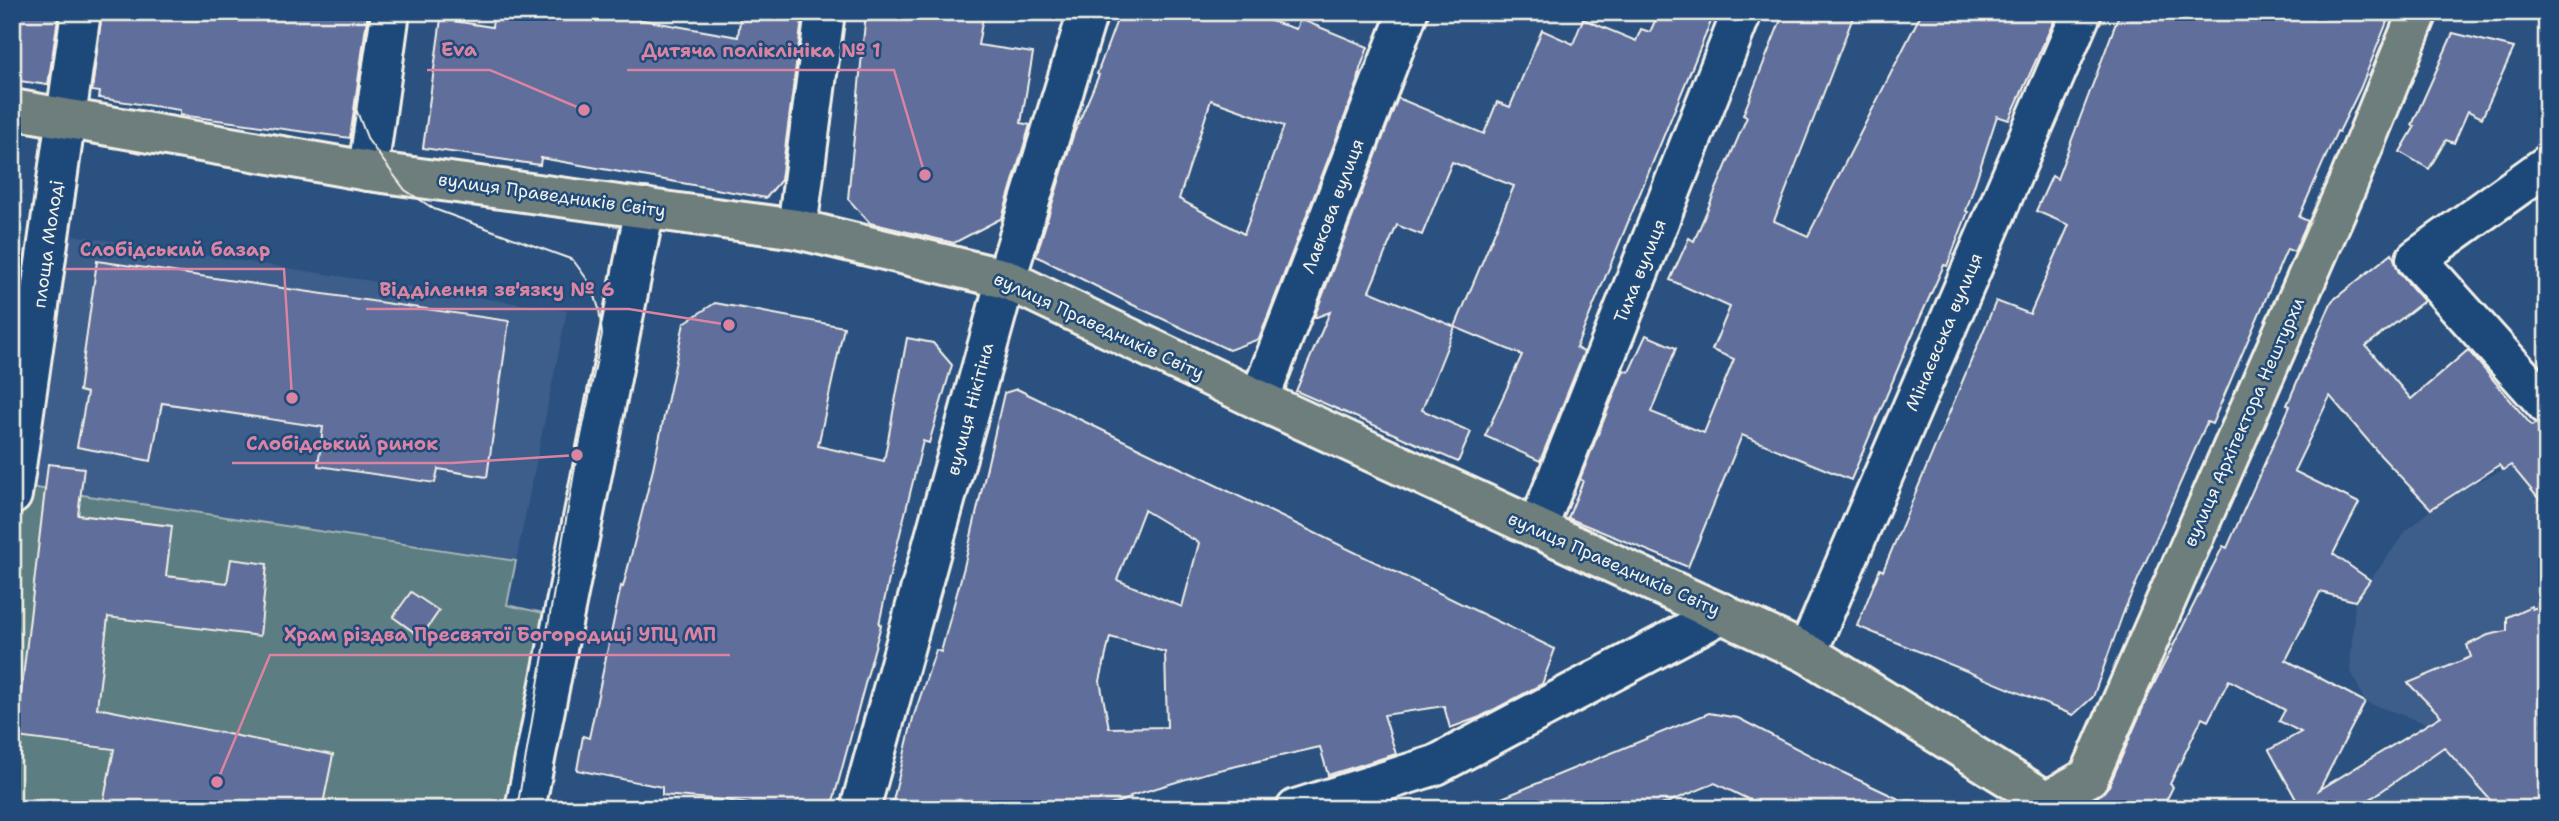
<svg xmlns="http://www.w3.org/2000/svg" width="2559" height="821" font-family="'Shantell Sans',sans-serif">
<style>
.built{fill:#3e5d8a}
.green{fill:#5c7d82;stroke:#a8b7b5;stroke-width:2}
.building{fill:#5e6e9b;stroke:#f4f1e8;stroke-width:2;fill-rule:evenodd}
.lines{fill:none;stroke-linecap:round;stroke-linejoin:round}
.minor-casing{stroke:#f4f1e8;stroke-width:44}
.major-casing{stroke:#f4f1e8;stroke-width:44}
.minor{stroke:#1f4a7a;stroke-width:38}
.major{stroke:#6d7e7c;stroke-width:38}
.tram{stroke:#f4f1e8;stroke-width:2}
.labels{text-anchor:middle;stroke-width:5;stroke-linejoin:round;paint-order:stroke}
.street-label{font-size:18px;fill:#f4f1e8;stroke:#1f4a7a}
.leader{fill:none;stroke:#db84a2;stroke-width:2.5}
.callout-dot{fill:#db84a2;stroke:#1f4a7a;stroke-width:2.5}
.callout-label{font-size:19px;text-anchor:middle;font-weight:bold;fill:#db84a2;stroke:#1f4a7a;stroke-width:5;stroke-linejoin:round;paint-order:stroke}
</style>
<rect width="100%" height="100%" fill="#2b5180"/>
<filter id="ink" filterUnits="userSpaceOnUse"><feTurbulence type="fractalNoise" baseFrequency=".0143" numOctaves="2"/><feDisplacementMap in="SourceGraphic" scale="14" xChannelSelector="R" yChannelSelector="G"/><feConvolveMatrix kernelMatrix="1 2 1 2 8 2 1 2 1" color-interpolation-filters="sRGB"/></filter>
<g filter="url(#ink)">
<g class="built">
<path d="M59,233L567,311L516,561L23,486Z"/>
<path d="M2547,440V809H2283L2427,724L2365,702L2350,669L2355,601L2406,531L2431,509L2462,489L2503,470Z"/>
</g>
<path class="green" d="M23,486L516,561L507,605L557,616L521,809H12V551Z"/>
<g class="building">
<path d="M12,12H59L48,85L12,80Z"/>
<path d="M102,12H368L350,138L180,115V110L99,98L100,92L92,91Z"/>
<path d="M494,12H598L738,37L741,12H803L781,180L766,198L541,158L540,165L423,148L441,19L492,27Z"/>
<path d="M866,12H957L983,17L978,45L1033,53L1021,123L1030,125L1002,218L954,243L870,223L848,199Z"/>
<path d="M1120,12H1242L1296,29L1300,19L1368,47L1360,69L1358,82L1259,339L1229,350L1133,305L1036,256L1074,133L1099,75L1097,74ZM1211,100L1284,126L1244,234L1179,199Z"/>
<path d="M1659,12H1715L1576,348L1584,352L1540,461L1485,436L1522,355L1455,327L1422,410L1471,432L1458,462L1296,391L1330,312L1314,318L1398,98L1484,134L1497,102L1510,107L1542,30L1573,44L1583,19L1636,41L1641,29L1650,32ZM1452,162L1514,186L1455,327L1369,291L1397,225L1422,235Z"/>
<path d="M1784,12H1855L1774,221L1808,236L1922,12H2058L2009,120L1997,116L1966,211L1968,212L1947,266L1944,265L1910,340L1851,480L1742,435L1688,567L1568,518L1583,481L1580,479L1624,370L1629,372L1646,335L1676,348L1651,412L1704,433L1734,359L1712,350L1730,307L1670,280L1689,238L1694,241L1747,117L1743,115Z"/>
<path d="M2120,12H2371L2389,17L2360,89L2339,132L2337,131L2299,217L2308,221L2294,252L2287,249L2212,424L2207,422L2124,611L2093,697L2073,715L1857,626L1880,569L1883,571L1996,301L2030,314L2069,225L2036,211L2052,176L2057,179Z"/>
<path d="M2453,33L2514,48L2482,118L2468,111L2454,143L2446,140L2429,169L2400,152L2415,126L2412,125Z"/>
<path d="M2392,253L2399,273L2424,301L2366,346L2411,399L2468,350L2532,426L2536,423L2547,440V509L2511,465L2503,470L2499,465L2431,509L2381,456L2330,396L2294,471L2359,503L2333,554L2370,580L2355,601L2320,592L2286,660L2365,702L2319,790L2441,716L2408,683L2471,657L2467,645L2488,635L2507,631V617L2531,606L2532,609L2547,604V809H2498L2444,747L2356,809H2289L2298,803L2269,750L2301,732L2279,721L2285,710L2229,680L2208,721L2202,718L2170,784L2173,787L2162,809H2090L2095,799L2109,786L2148,696L2223,546L2227,548L2290,406L2287,405L2332,301Z"/>
<path d="M97,261L509,321L487,477L438,469L435,483L318,466L323,427L162,403L151,461L77,447L87,393L79,391Z"/>
<path d="M715,303L844,327L818,446L884,461L907,338L933,343L952,365L929,443L923,441L892,566L879,624L881,625L831,809H780L724,800L662,795V787L577,770L583,736L589,738L621,586L623,587L652,473L684,323Z"/>
<path d="M1017,389L1555,649L1542,684L1480,717L1450,728L1444,706L1384,715L1396,754L1328,775L1320,747L1206,773L1130,796L1131,798L1098,809H891L913,718L936,650L941,652L964,567L1004,393ZM1144,510L1199,543L1182,607L1117,580ZM1110,637L1165,652L1167,727L1109,728L1100,681Z"/>
<path d="M48,464L84,468L78,515L172,526L166,576L227,583L231,559L267,564L260,636L108,617L97,708L333,755L322,809H102L114,749L16,737Z"/>
<path d="M411,592L439,611L421,637L393,617Z"/>
<path d="M1709,713L1738,718L1846,774L1920,809H1768L1715,783L1652,809H1475Z"/>
</g>
<g class="lines">
<defs>
<g id="minor">
<path d="M2547,165L2416,259L2547,405"/>
<path d="M368,171L390,12"/>
<path d="M797,229L825,12"/>
<path d="M1259,400L1408,12"/>
<path d="M12,495L81,12"/>
<path d="M1537,529L1742,12"/>
<path d="M1807,653L2082,12"/>
<path d="M525,809L645,208"/>
<path d="M860,809L1006,279L1088,12"/>
<path d="M1296,809L1436,765L1723,613"/>
</g>
<g id="major">
<path d="M12,109L368,171L797,229L1006,279L1259,400L1807,653L2047,801L2053,809"/>
<path d="M2047,801L2089,777L2347,186L2418,12"/>
</g>
</defs>
<use href="#minor" class="minor-casing"/>
<use href="#major" class="major-casing"/>
<use href="#minor" class="minor"/>
<use href="#major" class="major"/>
<path class="tram" d="M371,12L356,109L368,140L393,174L405,190L434,209L573,260L592,286L599,309L602,334L577,455L517,809"/>
</g>
</g>
<g class="labels">
<g class="street-label">
<text transform="translate(552 195) rotate(8)" y="6">вулиця Праведників Світу</text>
<text transform="translate(1333 206) rotate(-69)" y="6">Лавкова вулиця</text>
<text transform="translate(48 244) rotate(-82)" y="6">площа Молоді</text>
<text transform="translate(1640 271) rotate(-68)" y="6">Тиха вулиця</text>
<text transform="translate(1099 326) rotate(25)" y="6">вулиця Праведників Світу</text>
<text transform="translate(1944 332) rotate(-67)" y="6">Мінаєвська вулиця</text>
<text transform="translate(970 409) rotate(-75)" y="6">вулиця Нікітіна</text>
<text transform="translate(2244 422) rotate(-66)" y="6">вулиця Архітектора Нештурхи</text>
<text transform="translate(1614 564) rotate(24)" y="6">вулиця Праведників Світу</text>
</g>
</g>
<path class="leader" d="M584 110L490 70H427M925 175L894 70H627M292 398L284 269H66M729 325L629 309H366M577 455L452 463H232M217 782L270 655H730"/>
<g class="callout-dot">
<circle cx="584" cy="110" r="7"/>
<circle cx="925" cy="175" r="7"/>
<circle cx="292" cy="398" r="7"/>
<circle cx="729" cy="325" r="7"/>
<circle cx="577" cy="455" r="7"/>
<circle cx="217" cy="782" r="7"/>
</g>
<g class="callout-label">
<text x="459" y="56">Eva</text>
<text x="761" y="57">Дитяча поліклініка № 1</text>
<text x="175" y="256">Слобідський базар</text>
<text x="497" y="296">Відділення зв'язку № 6</text>
<text x="342" y="450">Слобідський ринок</text>
<text x="500" y="641">Храм різдва Пресвятої Богородиці УПЦ МП</text>
</g>
<rect width="2559" height="821" fill="none" stroke="#1f4a7a" stroke-width="42"/>
<rect x="21" y="21" width="2517" height="779" fill="none" stroke="#f4f1e8" stroke-width="2.5" filter="url(#ink)"/>
</svg>
